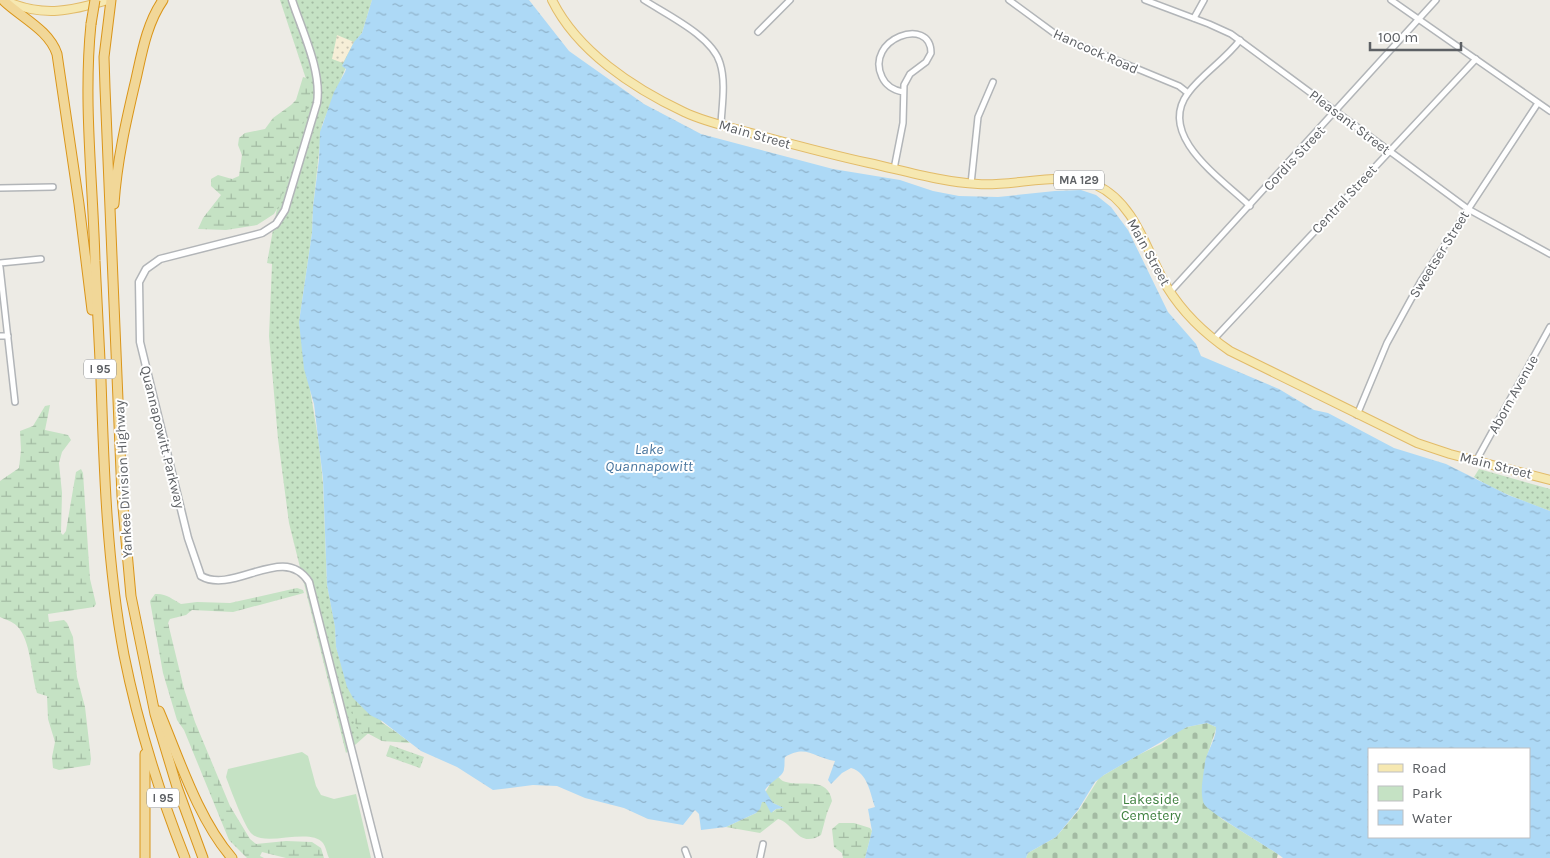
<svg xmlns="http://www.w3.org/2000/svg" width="1550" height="858" font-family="Karla,sans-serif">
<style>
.green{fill:url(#green-dots)}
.wetland{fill:url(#wetland-marsh)}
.sand{fill:url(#sand-dots)}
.cemetery{fill:url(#cemetery-stones)}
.pitch{fill:#c5e2c4}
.water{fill:url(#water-ripples);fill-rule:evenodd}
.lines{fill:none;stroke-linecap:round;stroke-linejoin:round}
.minor-casing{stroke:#b2b5b8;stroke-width:8}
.tertiary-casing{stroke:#b2b5b8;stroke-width:9}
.primary-casing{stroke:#e2bb69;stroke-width:10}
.motorway-casing{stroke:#da9519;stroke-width:11}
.minor{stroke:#fff;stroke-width:5}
.tertiary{stroke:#fff;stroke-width:6}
.primary{stroke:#f6e8b1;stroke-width:8}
.motorway{stroke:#f1d798;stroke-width:9}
.motorway-bridge-casing{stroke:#da9519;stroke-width:11;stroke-linecap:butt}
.motorway-bridge{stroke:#f1d798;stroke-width:9}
.labels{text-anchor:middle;stroke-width:4;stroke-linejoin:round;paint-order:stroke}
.shield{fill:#fff;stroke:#8e9092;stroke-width:1}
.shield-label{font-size:12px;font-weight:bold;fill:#5d6064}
.street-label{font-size:14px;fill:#5d6064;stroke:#fff}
.park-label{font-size:14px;fill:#3f813f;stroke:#fff}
.water-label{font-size:15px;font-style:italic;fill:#48759e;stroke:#fff}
</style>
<defs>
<pattern id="green-dots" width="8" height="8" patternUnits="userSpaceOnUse" patternTransform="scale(1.25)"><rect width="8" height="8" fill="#c5e2c4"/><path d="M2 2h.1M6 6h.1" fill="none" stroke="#a3bba3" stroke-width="1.8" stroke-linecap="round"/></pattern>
<pattern id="wetland-marsh" width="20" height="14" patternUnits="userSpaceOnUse" patternTransform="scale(1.25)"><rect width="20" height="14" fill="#c5e2c4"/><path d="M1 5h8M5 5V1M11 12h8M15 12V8" fill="none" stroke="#a3bba3"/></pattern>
<pattern id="sand-dots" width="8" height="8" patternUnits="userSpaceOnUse" patternTransform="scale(1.25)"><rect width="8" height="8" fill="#f6eed7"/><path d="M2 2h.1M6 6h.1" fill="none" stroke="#cac4b2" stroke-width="1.8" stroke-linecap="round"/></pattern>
<pattern id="cemetery-stones" width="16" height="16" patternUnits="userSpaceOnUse" patternTransform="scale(1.25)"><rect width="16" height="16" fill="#c5e2c4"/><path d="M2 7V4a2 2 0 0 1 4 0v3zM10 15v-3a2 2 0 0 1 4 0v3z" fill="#a3bba3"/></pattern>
<pattern id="water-ripples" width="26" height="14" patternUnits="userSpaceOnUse" patternTransform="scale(1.25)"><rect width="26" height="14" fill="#add9f6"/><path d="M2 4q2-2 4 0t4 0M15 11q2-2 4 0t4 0" fill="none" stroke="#90b3cb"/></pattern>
</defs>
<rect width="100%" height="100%" fill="#edebe5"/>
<g class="green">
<path d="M280,0H372L362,33L358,38L322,125L313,207L312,233L299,322L319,444L323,484L327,585L335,626L336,647L350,693L382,721L346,753L289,523L278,439L269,336L272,264L267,263L277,208L309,88Z"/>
<path d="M1479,469L1550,489V511C1524,501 1497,492 1474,477Z"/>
<path d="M390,745L424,757L420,768L386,756Z"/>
</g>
<g class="wetland">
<path d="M303,77L306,78L311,87L309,101L278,207L274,214L257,225L226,230L198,229L203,218L221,195L211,186V179L218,175L232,179L239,176L242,155L238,145L239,138L245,133L265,129L273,118L291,105L296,100Z"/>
<path d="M50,405L45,430L68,435L71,440L62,452L59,463L62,493L61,533L63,535L66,531L76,472L81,469L83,473L90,579L96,604L94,607L48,614L49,622L64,620L67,623L73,637L77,677L85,707L91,759L90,765L59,770L53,768L52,757L55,742L48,719L47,696L37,693C31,674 31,640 17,626C12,621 6,620 0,617V481L19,468L21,450L20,431L33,426L45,406Z"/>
<path d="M297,588L303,590L304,593L233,612L192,610L186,615L170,619L168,623L184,689L195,722L230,806L250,839L256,844L286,841L312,842L321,848L324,858H286L262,852L260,856L264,858H247L229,840L184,730L177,720L163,673L150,601L155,594C166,593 172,599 181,604L197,602L230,603Z"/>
<path d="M347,687C360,714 389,724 410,743L382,741L369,734L361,732L355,723Z"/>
<path d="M778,777C780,778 781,781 786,782C803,787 828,776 832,801L827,813L821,835C798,849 794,823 778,819L760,833L726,827L756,813L762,802H765L773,812L776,809L783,808L773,803L765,793L773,779Z"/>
<path d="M839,823H854L870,828L872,831L865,858H843L842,853L834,847L832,829Z"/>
</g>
<path class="sand" d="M337,35L354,42L343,63L332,59Z"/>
<path class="cemetery" d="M1207,723L1216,727V729L1206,759L1203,799L1222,819L1278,854L1277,858H1026L1028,853L1056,837L1079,810L1099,778L1138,755L1161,744L1176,732L1187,727Z"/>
<path class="pitch" d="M302,752L308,756L316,786L321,795L334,799L356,794L371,858H329C327,854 326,847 323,843C310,827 266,847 252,834C245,828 230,788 226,777L228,769Z"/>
<path class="water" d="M372,0H529L569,51L644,104L701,134L833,169L900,180L933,191L959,196L998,197L1055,191L1081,190L1096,195L1111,207L1128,230L1168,312L1196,344L1201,356L1279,389L1314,410L1328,413L1394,448L1446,464L1508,495L1550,511V858H1283C1269,847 1209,813 1204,804C1199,792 1204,774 1205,762C1207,751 1215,741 1216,729V727L1207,723L1187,727L1104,775L1095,782L1078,810L1056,837L1028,853L1026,858H865L872,831L868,809L875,807C870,793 868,773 851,768L842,773L831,784L828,780L835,761C814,758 807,744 785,757C784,761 785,765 784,769C784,776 771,781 765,790L773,803L784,808L776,809L771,813L765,802H762L760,809L756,813L726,827L701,830L699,814L695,810L683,825L648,819L624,808L585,798L557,786L533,785L493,790L457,767L421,751L382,721L370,715L353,698L347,687L336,647L335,627L327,585L323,479L314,404L304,369L299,322L312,233L313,207L319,159L320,132L334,92L345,72L346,69L342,66L354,42L362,33ZM1369,749H1529V837H1369Z"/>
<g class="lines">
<defs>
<g id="minor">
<path d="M644,0C667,15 712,36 720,63C726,82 722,105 721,124"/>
<path d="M1009,0L1058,36L1179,86L1188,93"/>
<path d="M1145,0L1209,24L1231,34L1468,209L1550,254"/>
<path d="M1391,0L1550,111"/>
<path d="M1194,18L1204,0"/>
<path d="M758,32L790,0"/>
<path d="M1240,40C1225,60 1203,73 1188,93C1156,136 1222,179 1250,206"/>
<path d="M894,169L903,123L904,85L910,74L926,62L931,53C931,15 864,39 882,77C886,86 893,90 903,92"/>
<path d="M971,184L978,117L993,82"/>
<path d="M0,188L53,187"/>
<path d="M0,263L41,259"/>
<path d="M0,267L15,402"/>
<path d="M1170,292L1436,0"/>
<path d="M0,336H8"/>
<path d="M1214,339L1476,59"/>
<path d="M1357,415L1387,343L1421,281L1538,103"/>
<path d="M1476,461L1550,327"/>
<path d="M685,850L688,858"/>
<path d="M760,858L763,844"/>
</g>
<path id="tertiary" d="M292,0C302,31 322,71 317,103L285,210L276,224L262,233L160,259L146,269L139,282L140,342L188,538L201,576C234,595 284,542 309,582L379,858"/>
<g id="primary">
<path d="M552,0C577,51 633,88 684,112C707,123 734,128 758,135C795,145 832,155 869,163C905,171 942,182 978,184C1014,187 1063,170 1096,185C1136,203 1147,253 1167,287C1183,313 1205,334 1230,351L1417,443L1450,454L1550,480"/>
<path d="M8,2C44,17 71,11 108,0"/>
</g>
<g id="motorway">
<path d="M111,0L104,57L105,88L122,496L131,596L155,714L177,787L203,858"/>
<path d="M4,1C22,18 49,30 57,54L79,204L92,310"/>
<path d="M91,24C83,102 93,183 95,261C97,301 99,341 101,380C104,472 107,564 124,655C138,725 159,792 185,858"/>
<path d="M114,204C117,161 126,121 136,79C142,52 147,23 163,0"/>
<path d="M159,711C179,758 198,819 232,858"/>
<path d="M145,754V858"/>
</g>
</defs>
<use href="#minor" class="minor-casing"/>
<use href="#tertiary" class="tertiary-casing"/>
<use href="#primary" class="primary-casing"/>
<use href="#motorway" class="motorway-casing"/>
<use href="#minor" class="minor"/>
<use href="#tertiary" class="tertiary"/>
<use href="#primary" class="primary"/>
<use href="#motorway" class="motorway"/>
<defs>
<path id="motorway-bridge" d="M91,24L95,0"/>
</defs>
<use href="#motorway-bridge" class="motorway-bridge-casing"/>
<use href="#motorway-bridge" class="motorway-bridge"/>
</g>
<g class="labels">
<g class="shield">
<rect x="1054" y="170.5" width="50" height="19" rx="4"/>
<rect x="84" y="359.5" width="32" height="19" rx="4"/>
<rect x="147" y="788.5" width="32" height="19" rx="4"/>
</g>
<g class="shield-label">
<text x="1079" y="184">MA 129</text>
<text x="100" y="373">I 95</text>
<text x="163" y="802">I 95</text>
</g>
<g class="street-label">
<text transform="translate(1096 51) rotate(24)" y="5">Hancock Road</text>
<text transform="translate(1350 122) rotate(37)" y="5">Pleasant Street</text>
<text transform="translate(755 134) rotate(16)" y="5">Main Street</text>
<text transform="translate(1294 158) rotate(-47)" y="5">Cordis Street</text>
<text transform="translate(1344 199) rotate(-47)" y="5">Central Street</text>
<text transform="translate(1149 252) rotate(61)" y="5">Main Street</text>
<text transform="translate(1439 254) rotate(-58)" y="5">Sweetser Street</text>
<text transform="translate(1513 394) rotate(-61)" y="5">Aborn Avenue</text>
<text transform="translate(163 437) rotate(76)" y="5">Quannapowitt Parkway</text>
<text transform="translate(1496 465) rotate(14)" y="5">Main Street</text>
<text transform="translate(123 479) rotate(-93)" y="5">Yankee Division Highway</text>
</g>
<g class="park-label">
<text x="1151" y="804">Lakeside<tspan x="1151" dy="16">Cemetery</tspan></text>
</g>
<g class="water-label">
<text x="649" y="454">Lake<tspan x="649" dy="17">Quannapowitt</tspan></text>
</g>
</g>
<rect x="1368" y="748" width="162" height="90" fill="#ffffff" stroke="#bebfc1"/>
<rect x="1378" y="764" width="25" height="8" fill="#f6e8b1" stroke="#bebfc1"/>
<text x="1412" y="773" font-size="15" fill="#5d6064">Road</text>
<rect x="1378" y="786" width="25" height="15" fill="#c5e2c4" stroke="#bebfc1"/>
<text x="1412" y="798" font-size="15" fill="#5d6064">Park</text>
<rect x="1378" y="810" width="25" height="15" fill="url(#water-ripples)" stroke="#bebfc1"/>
<text x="1412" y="823" font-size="15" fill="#5d6064">Water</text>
<path d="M1370 42v8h91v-8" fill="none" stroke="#5d6064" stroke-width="2.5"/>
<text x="1378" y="42" font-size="15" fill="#5d6064" stroke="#ffffff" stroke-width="4" paint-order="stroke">100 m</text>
</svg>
